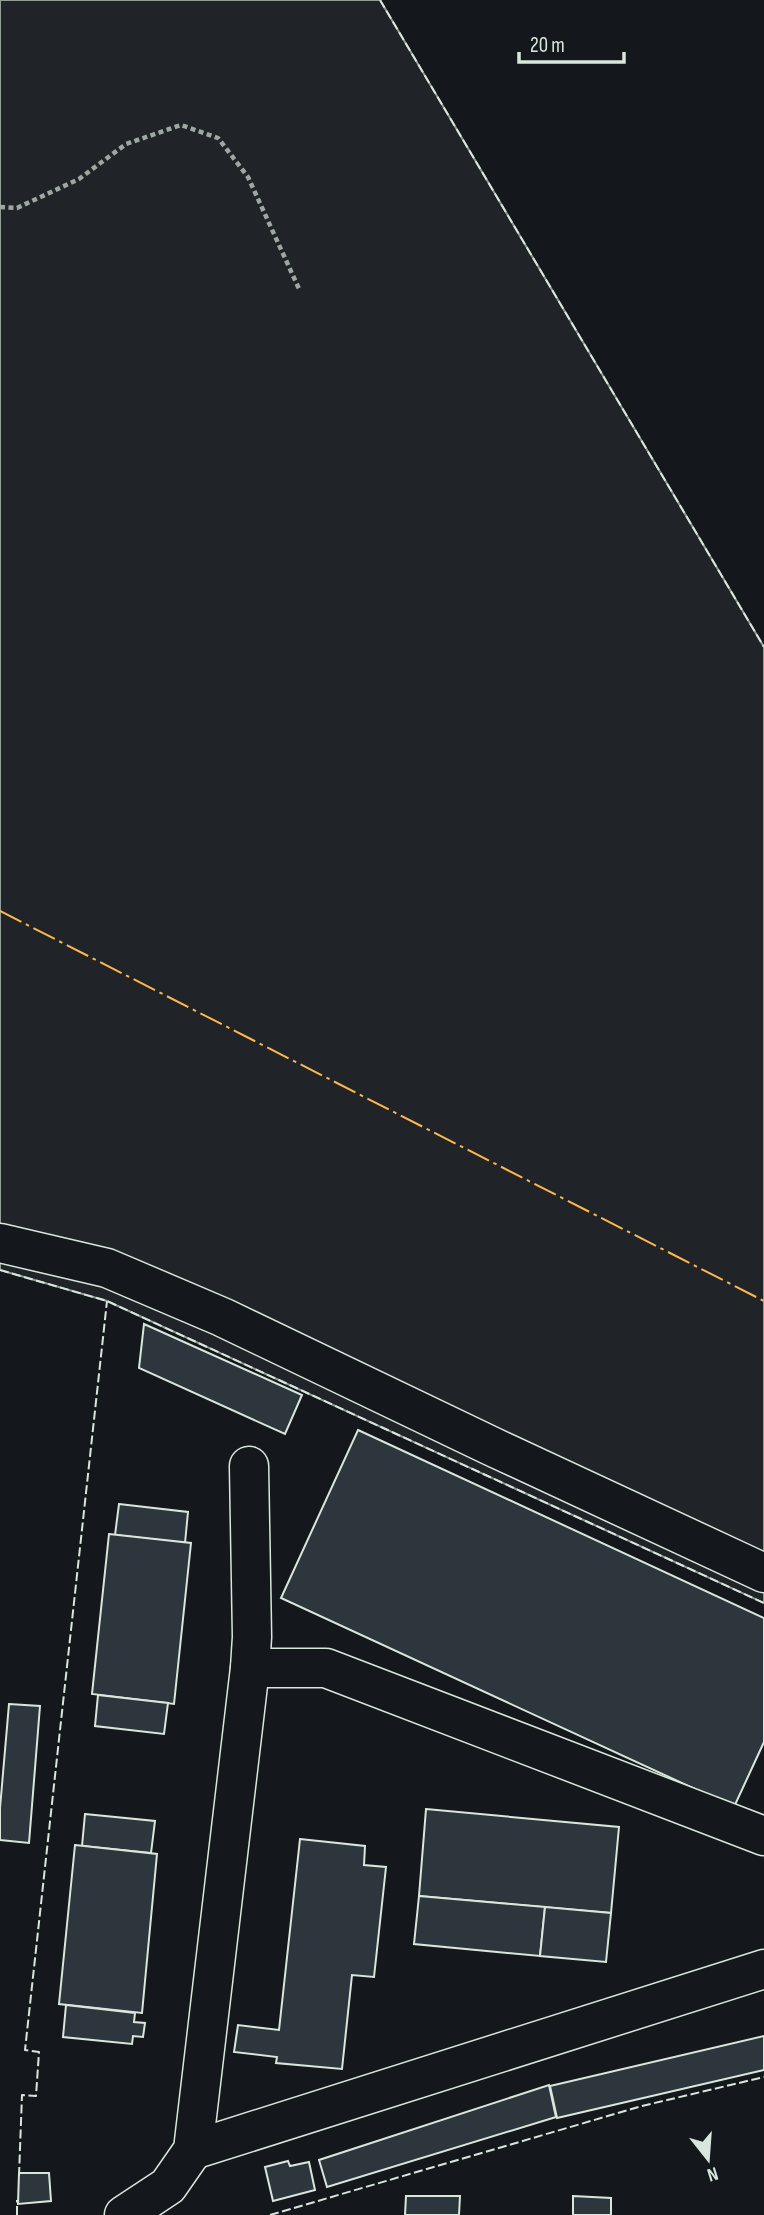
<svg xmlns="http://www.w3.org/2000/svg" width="764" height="2215" font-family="'Sofia Sans Condensed',sans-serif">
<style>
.green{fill:#202428;stroke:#939e99;stroke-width:2}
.building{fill:#2c363c;stroke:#d8e6dc;stroke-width:2}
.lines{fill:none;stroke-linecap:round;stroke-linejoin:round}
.minor-casing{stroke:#d8e6dc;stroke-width:41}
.path{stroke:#9da8a2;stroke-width:4.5;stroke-dasharray:5 3.5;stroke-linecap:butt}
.minor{stroke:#14181c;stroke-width:38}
.fence{stroke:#d8e6dc;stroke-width:2;stroke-dasharray:9 3.5;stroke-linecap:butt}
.power{stroke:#ffb74d;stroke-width:2;stroke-dasharray:24 5 3.5 5;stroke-linecap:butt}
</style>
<rect width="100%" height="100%" fill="#14181c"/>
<path class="green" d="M0,0H380L764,647V1603L107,1301L0,1270Z"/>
<g class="building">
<path d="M144,1324L302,1395L285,1434L139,1368Z"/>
<path d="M358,1430L764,1618V1742L734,1807L281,1598Z"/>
<path d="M119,1504L188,1512L185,1543L115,1535Z"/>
<path d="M109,1534L191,1543L174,1704L92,1694Z"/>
<path d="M98,1695L168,1703L164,1734L95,1726Z"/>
<path d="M9,1704L40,1706L29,1843L0,1840V1808Z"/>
<path d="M426,1809L619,1827L611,1913L419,1896Z"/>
<path d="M85,1814L155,1821L151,1853L82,1846Z"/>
<path d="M300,1839L365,1846L364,1865L386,1867L374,1977L352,1975L342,2069L276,2063L277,2057L234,2052L238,2025L279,2030Z"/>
<path d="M75,1845L157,1854L142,2013L59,2004Z"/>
<path d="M419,1896L545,1907L540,1956L414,1944Z"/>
<path d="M545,1907L611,1913L606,1962L540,1956Z"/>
<path d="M66,2005L135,2013L134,2022L145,2023L143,2037L133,2036L132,2044L63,2037Z"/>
<path d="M764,2036V2070L557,2118L550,2086Z"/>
<path d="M549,2085L556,2117L327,2187L319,2160Z"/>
<path d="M288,2161L290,2166L309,2162L315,2190L273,2201L265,2167Z"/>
<path d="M19,2173H49L51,2201L18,2204Z"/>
<path d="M406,2196H460L459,2215H405Z"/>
<path d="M573,2196L611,2198V2215H573Z"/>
</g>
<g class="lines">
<defs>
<g id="minor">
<path d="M0,1243L107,1268L222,1317L491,1446L764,1573"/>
<path d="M250,1668H326L764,1836"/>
<path d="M193,2150L764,1969"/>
<path d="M124,2215L168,2186L193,2150L250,1668L252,1637L249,1466"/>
</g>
</defs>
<use href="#minor" class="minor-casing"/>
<path class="path" d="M0,207L17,208L79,179L126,144L181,125L218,138L248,177L300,291"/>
<use href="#minor" class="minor"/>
<g class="fence">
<path d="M380,0L764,647"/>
<path d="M0,1270L107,1301L764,1603"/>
<path d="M19,2176L22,2095L36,2096L39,2052L25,2050L107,1301"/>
<path d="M17,2215V2200"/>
<path d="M270,2215L642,2106L764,2077"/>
</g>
<path class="power" d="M0,911L764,1301"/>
</g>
<g transform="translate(708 2159) rotate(163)" stroke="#14181c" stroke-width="5" paint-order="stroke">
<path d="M0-5L12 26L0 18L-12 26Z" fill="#d8e6dc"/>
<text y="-10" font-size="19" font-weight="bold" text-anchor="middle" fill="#d8e6dc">N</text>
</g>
<path d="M519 52v10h105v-10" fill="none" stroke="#d8e6dc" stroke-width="3.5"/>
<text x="530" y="52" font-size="21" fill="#d8e6dc" stroke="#14181c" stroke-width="5" paint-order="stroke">20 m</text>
</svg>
